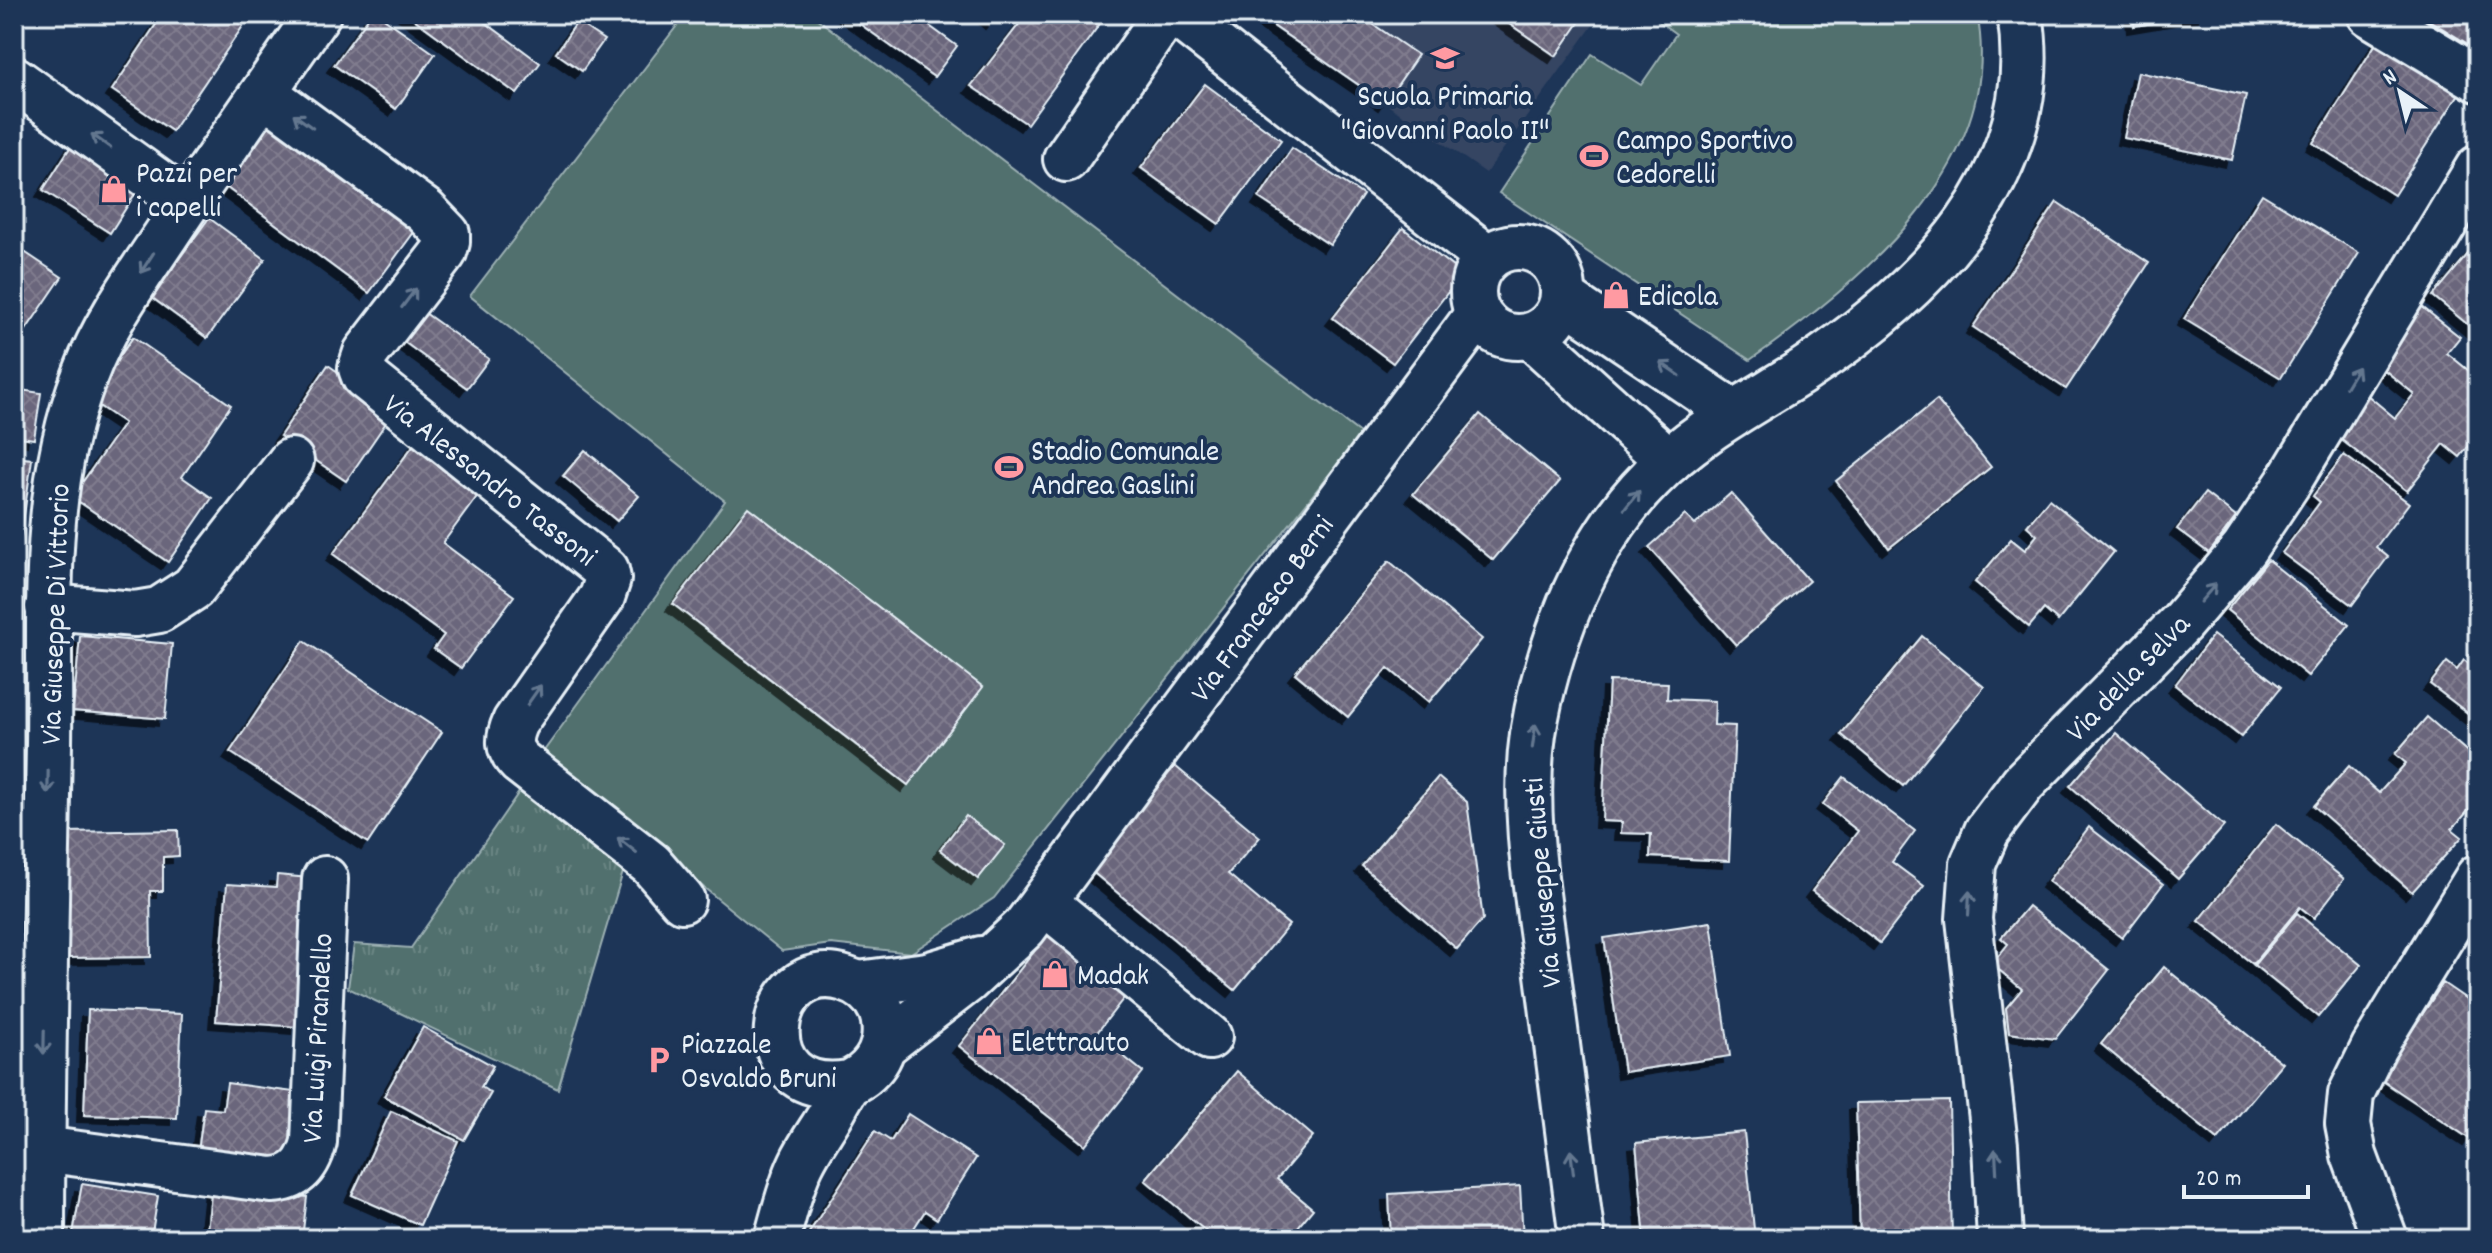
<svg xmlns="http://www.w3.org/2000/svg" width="2492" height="1253" font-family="Dekko,sans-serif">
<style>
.built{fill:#344462}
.grass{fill:url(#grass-tufts);stroke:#9cb0b3;stroke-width:2}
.park{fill:#51706e;stroke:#9cb0b3;stroke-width:2}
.building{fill:url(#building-cross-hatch);stroke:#e8f1f8;stroke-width:2;filter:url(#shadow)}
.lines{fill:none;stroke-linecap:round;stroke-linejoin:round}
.minor-casing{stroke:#e8f1f8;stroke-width:50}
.minor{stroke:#1d3557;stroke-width:44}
.oneway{stroke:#64778f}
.labels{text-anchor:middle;stroke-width:8;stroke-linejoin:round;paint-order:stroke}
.poi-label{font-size:30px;fill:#e8f1f8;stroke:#1d3557;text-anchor:start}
.street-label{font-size:30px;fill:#e8f1f8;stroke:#1d3557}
</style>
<defs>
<pattern id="grass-tufts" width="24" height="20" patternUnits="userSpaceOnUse" patternTransform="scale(2)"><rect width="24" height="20" fill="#51706e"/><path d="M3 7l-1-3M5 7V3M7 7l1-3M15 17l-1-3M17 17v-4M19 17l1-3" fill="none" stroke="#6a8583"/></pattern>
<pattern id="building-cross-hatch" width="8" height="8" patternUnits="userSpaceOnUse" patternTransform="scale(2)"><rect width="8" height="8" fill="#6b667b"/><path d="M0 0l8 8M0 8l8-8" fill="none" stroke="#807c8e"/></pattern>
<filter id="shadow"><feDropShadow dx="-7" dy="7" stdDeviation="0" flood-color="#0009"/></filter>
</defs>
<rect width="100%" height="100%" fill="#1d3557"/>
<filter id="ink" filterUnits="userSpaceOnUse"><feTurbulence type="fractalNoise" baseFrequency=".0125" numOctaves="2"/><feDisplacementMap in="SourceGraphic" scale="16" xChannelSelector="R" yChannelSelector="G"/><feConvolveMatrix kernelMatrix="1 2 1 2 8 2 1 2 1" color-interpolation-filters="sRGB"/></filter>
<g filter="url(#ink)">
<path class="built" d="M1256,14H1601L1486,173Z"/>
<path class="grass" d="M524,785L626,862L558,1089L348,988L354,944L411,948Z"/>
<g class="park">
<path d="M686,14H811L1361,434L994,898L911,953L831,944L782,951L541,755L725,501L470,296Z"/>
<path d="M1655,14H1977C2007,165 1859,283 1750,360L1499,193L1592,54L1641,85L1676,34L1653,17Z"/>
</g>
<g class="building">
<path d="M163,14H225L243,26L172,131L112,90Z"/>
<path d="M371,14H378L435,54L396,109L334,65Z"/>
<path d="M407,14H474L540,63L517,94Z"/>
<path d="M846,14H913L957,46L934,77Z"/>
<path d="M983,14H999L992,22Z"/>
<path d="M1027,14H1107L1027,124L971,86Z"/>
<path d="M1256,14H1358L1418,55L1385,103Z"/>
<path d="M1495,14H1585L1556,56Z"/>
<path d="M2133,14H2206L2134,26Z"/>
<path d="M2419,14H2478V50Z"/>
<path d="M577,22L604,40L582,71L556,53Z"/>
<path d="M2382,34L2464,86L2394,195L2313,143Z"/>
<path d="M2138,72L2246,95L2232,160L2124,138Z"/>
<path d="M1205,84L1281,140L1219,224L1141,168Z"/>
<path d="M270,113L420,224L369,293L219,182Z"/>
<path d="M73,143L140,186L110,233L43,190Z"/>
<path d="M1292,148L1363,195L1330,245L1259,198Z"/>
<path d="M2262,194L2359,253L2281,378L2184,319Z"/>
<path d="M2057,202L2149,263L2066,389L1973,327Z"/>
<path d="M209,218L265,259L207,338L151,297Z"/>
<path d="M1403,228L1462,274L1393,363L1333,318Z"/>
<path d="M2478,242V333L2433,296Z"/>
<path d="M14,245L62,277L15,346H14Z"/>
<path d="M2416,302L2460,337L2447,353L2478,378V435L2460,457L2444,444L2407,491L2334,434L2366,394L2395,418L2414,394L2371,359Z"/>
<path d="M421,310L489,359L467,388L400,339Z"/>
<path d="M133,337L231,405L182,477L212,498L168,562L72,497L124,423L90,400Z"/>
<path d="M328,365L394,411L346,481L280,436Z"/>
<path d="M14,389L41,393L34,439L14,436Z"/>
<path d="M1937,400L1991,467L1889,548L1836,481Z"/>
<path d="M1480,414L1560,481L1493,560L1413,494Z"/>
<path d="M418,439L484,487L443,543L514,596L461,668L434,649L444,635L333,554Z"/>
<path d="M585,450L639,496L617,521L563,476Z"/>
<path d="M2344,455L2409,503L2376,547L2388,557L2352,605L2282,553L2320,502L2313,496Z"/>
<path d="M14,457L32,459L15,579H14Z"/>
<path d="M1731,493L1809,581L1736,645L1649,547L1685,515L1695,525Z"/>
<path d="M2205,493L2236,517L2209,553L2177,529Z"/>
<path d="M2049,499L2114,552L2058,621L2044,609L2029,627L1975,582L2011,539L2025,550L2037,535L2027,526Z"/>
<path d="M748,507L983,687L908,785L673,604Z"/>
<path d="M2268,560L2349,625L2308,676L2227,610Z"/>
<path d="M1389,561L1482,639L1429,702L1388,668L1348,717L1295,673Z"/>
<path d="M2213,635L2281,687L2241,737L2175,685Z"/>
<path d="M80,636L172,644L165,719L73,711Z"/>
<path d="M1922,636L1984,687L1903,786L1841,734Z"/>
<path d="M304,641L442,732L368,843L230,752Z"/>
<path d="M2464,660L2473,667L2478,660V721L2430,684L2447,662L2457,670Z"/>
<path d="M1609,681L1668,683L1667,699L1715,701L1714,725L1735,726L1729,861L1650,857L1651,834L1621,833L1622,822L1602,821Z"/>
<path d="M2427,717L2478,761V800L2452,829L2462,837L2412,892L2314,806L2349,766L2379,793L2406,763L2395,754Z"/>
<path d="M2116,733L2224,826L2178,879L2070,786Z"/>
<path d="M1175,766L1260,837L1228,874L1289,925L1235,990L1089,869Z"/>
<path d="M1438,777L1467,802L1483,919L1457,949L1362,866Z"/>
<path d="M1844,777L1915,831L1892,862L1924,886L1880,943L1812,891L1858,831L1823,804Z"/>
<path d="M966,816L1005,845L978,879L940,850Z"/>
<path d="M2276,824L2344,879L2314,918L2300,907L2253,964L2199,921Z"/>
<path d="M2089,827L2163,884L2122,938L2048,881Z"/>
<path d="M14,829L23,831L14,874Z"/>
<path d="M178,830L179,856L163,857V891H150L151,957L67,958L65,832Z"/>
<path d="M277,875L309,878L298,1027L216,1021L227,884L276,887Z"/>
<path d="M2028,906L2109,970L2055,1039L2009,1033L2006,1008L2022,989L1992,964L2008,944L2001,938Z"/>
<path d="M2297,913L2361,965L2318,1017L2254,965Z"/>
<path d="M1711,922L1730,1056L1624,1072L1604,938Z"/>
<path d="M1053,928L1130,990L1096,1034L1143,1072L1085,1145L959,1046Z"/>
<path d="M2164,967L2282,1063L2218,1140L2101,1044Z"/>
<path d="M2443,983L2478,1007V1127L2470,1139L2380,1079Z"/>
<path d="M88,1010L182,1014L177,1118L84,1115Z"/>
<path d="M423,1027L493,1066L481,1087L491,1093L464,1140L384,1096Z"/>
<path d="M1237,1071L1313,1136L1277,1179L1313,1209L1288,1239H1215L1145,1180Z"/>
<path d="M227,1083L309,1094L299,1166L198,1152L204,1108L223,1110Z"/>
<path d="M1949,1101L1952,1239H1860L1856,1103Z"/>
<path d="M391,1111L458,1141L420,1225L352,1195Z"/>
<path d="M908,1114L976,1158L937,1219L925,1211L907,1239H812L807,1236L875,1131L891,1141Z"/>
<path d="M1744,1132L1755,1239H1645L1636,1143Z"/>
<path d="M82,1184L158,1196L151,1239H72Z"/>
<path d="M212,1186L307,1197L302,1239H206Z"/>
<path d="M1520,1186L1523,1239H1391L1389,1194Z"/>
<path d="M337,1227L367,1239H332Z"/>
</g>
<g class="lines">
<defs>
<g id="minor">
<path d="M1176,14L1488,258"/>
<path d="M2370,14L2478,79"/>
<path d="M14,79L187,203"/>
<path d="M264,93L425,211L447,234V242L444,252L366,353L361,368L364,376L606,570L608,579L602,597L515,722C508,738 507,749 520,762L651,864L682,900"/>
<path d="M1066,159L1166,14"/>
<circle cx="1518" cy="292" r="45"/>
<path d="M1563,298L1734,413"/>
<path d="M1531,336L1669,461"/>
<path d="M48,607L135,614L159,610L193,588L291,461"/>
<path d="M1044,902L1209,1037"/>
<path d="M858,984L927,975L981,959"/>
<path d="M884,1045L968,980L1024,928L1478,314"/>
<path d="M42,1149L272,1180C297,1179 308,1165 314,1142L325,879"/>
<path d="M42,1239C42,1074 46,908 49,743C51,620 39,493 85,375C104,324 136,280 166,235C216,160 267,87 318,14"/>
<path d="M777,1239C784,1214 790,1187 801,1164C809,1147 820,1132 829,1117C835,1107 841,1094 848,1085C852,1081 858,1079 863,1075C872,1068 880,1057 883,1045C886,1035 885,1020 881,1010C874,994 861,984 845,979C764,954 743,1101 849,1083"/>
<path d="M1582,1239C1572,1156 1561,1073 1550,990C1540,907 1521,818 1533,734C1540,690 1553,645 1570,604C1590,557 1616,513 1651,478C1694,433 1751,404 1803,371C1925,291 2046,174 2020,14"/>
<path d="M2000,1239L1995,1145L1969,919L1973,864L1987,831L2023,783L2181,623L2244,549L2288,483L2478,168"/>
<path d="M2385,1239L2354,1155L2348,1124L2351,1094L2374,1047L2478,877"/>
</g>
</defs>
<use href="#minor" class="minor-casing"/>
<use href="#minor" class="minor"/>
</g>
<defs><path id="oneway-shaft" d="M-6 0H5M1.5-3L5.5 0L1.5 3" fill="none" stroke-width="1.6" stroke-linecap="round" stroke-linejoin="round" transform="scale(2)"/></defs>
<g class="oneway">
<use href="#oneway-shaft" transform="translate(303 121) rotate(-144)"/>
<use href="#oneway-shaft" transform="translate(101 141) rotate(-144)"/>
<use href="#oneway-shaft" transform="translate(147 263) rotate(123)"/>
<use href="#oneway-shaft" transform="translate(409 298) rotate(-53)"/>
<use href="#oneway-shaft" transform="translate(1670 369) rotate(-146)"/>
<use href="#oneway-shaft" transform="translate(2352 377) rotate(-59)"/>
<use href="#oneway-shaft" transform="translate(1632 500) rotate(-51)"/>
<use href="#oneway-shaft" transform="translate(2208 593) rotate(-49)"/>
<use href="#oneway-shaft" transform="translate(534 695) rotate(-55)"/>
<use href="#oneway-shaft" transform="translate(1534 736) rotate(-82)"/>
<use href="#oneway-shaft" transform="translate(48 782) rotate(91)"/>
<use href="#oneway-shaft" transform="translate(627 845) rotate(-142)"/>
<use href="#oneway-shaft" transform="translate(1969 903) rotate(-88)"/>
<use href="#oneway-shaft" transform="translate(44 1042) rotate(91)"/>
<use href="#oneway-shaft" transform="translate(1996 1161) rotate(-93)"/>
<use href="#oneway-shaft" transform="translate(1572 1162) rotate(-97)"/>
</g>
</g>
<defs>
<symbol id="school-bare" viewBox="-9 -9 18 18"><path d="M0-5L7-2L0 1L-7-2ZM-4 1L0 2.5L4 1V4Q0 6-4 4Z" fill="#ff9aa2" stroke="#1d3557" stroke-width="2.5" paint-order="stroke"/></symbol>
<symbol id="stadium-bare" viewBox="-9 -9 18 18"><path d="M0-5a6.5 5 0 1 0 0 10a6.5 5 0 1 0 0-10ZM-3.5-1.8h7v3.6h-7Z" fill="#ff9aa2" stroke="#1d3557" stroke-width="2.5" paint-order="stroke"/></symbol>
<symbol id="shop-bare" viewBox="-9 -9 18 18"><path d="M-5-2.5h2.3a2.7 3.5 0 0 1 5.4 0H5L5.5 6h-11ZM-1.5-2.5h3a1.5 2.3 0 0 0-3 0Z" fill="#ff9aa2" stroke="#1d3557" stroke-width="2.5" paint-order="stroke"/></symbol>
<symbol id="parking-bare" viewBox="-9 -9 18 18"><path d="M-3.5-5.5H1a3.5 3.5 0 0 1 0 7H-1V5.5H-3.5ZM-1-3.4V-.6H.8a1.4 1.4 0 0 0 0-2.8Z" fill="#ff9aa2" stroke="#1d3557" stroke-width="2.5" paint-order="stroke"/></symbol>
</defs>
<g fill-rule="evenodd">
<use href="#school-bare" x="1425" y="38" width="40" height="40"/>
<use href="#stadium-bare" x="1574" y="136" width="40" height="40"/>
<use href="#shop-bare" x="94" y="169" width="40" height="40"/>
<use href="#shop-bare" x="1596" y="275" width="40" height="40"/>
<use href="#stadium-bare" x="989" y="447" width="40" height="40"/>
<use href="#shop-bare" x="1035" y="954" width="40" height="40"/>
<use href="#shop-bare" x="969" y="1021" width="40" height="40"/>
<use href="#parking-bare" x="639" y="1040" width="40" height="40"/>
</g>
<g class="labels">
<g class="poi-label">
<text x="1445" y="105" text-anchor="middle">Scuola Primaria<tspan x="1445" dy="34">"Giovanni Paolo II"</tspan></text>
<text x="1616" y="149">Campo Sportivo<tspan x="1616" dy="34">Cedorelli</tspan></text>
<text x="136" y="182">Pazzi per<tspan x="136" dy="34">i capelli</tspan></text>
<text x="1638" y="305">Edicola</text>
<text x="1031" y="460">Stadio Comunale<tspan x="1031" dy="34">Andrea Gaslini</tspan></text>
<text x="1077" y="984">Madak</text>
<text x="1011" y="1051">Elettrauto</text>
<text x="681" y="1053">Piazzale<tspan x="681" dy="34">Osvaldo Bruni</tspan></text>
</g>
<g class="street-label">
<text transform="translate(491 479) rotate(38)" y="10">Via Alessandro Tassoni</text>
<text transform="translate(1261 608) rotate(-54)" y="10">Via Francesco Berni</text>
<text transform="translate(54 614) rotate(-88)" y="10">Via Giuseppe Di Vittorio</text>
<text transform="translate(2127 677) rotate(-46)" y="10">Via della Selva</text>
<text transform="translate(1541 883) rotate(-95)" y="10">Via Giuseppe Giusti</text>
<text transform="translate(316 1038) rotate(-87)" y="10">Via Luigi Pirandello</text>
</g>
</g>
<rect width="2492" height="1253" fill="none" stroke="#1d3557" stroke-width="48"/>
<rect x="24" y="24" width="2444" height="1205" fill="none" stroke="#e8f1f8" stroke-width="3" filter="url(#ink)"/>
<g transform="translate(2400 92) rotate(325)" stroke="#1d3557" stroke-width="6" paint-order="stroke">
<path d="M0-6L14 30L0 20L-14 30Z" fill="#e8f1f8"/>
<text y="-12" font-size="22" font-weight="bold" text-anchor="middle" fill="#e8f1f8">N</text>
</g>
<path d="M2184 1185v12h124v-12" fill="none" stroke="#e8f1f8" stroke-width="4"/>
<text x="2196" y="1185" font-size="24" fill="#e8f1f8" stroke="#1d3557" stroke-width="6" paint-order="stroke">20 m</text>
</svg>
